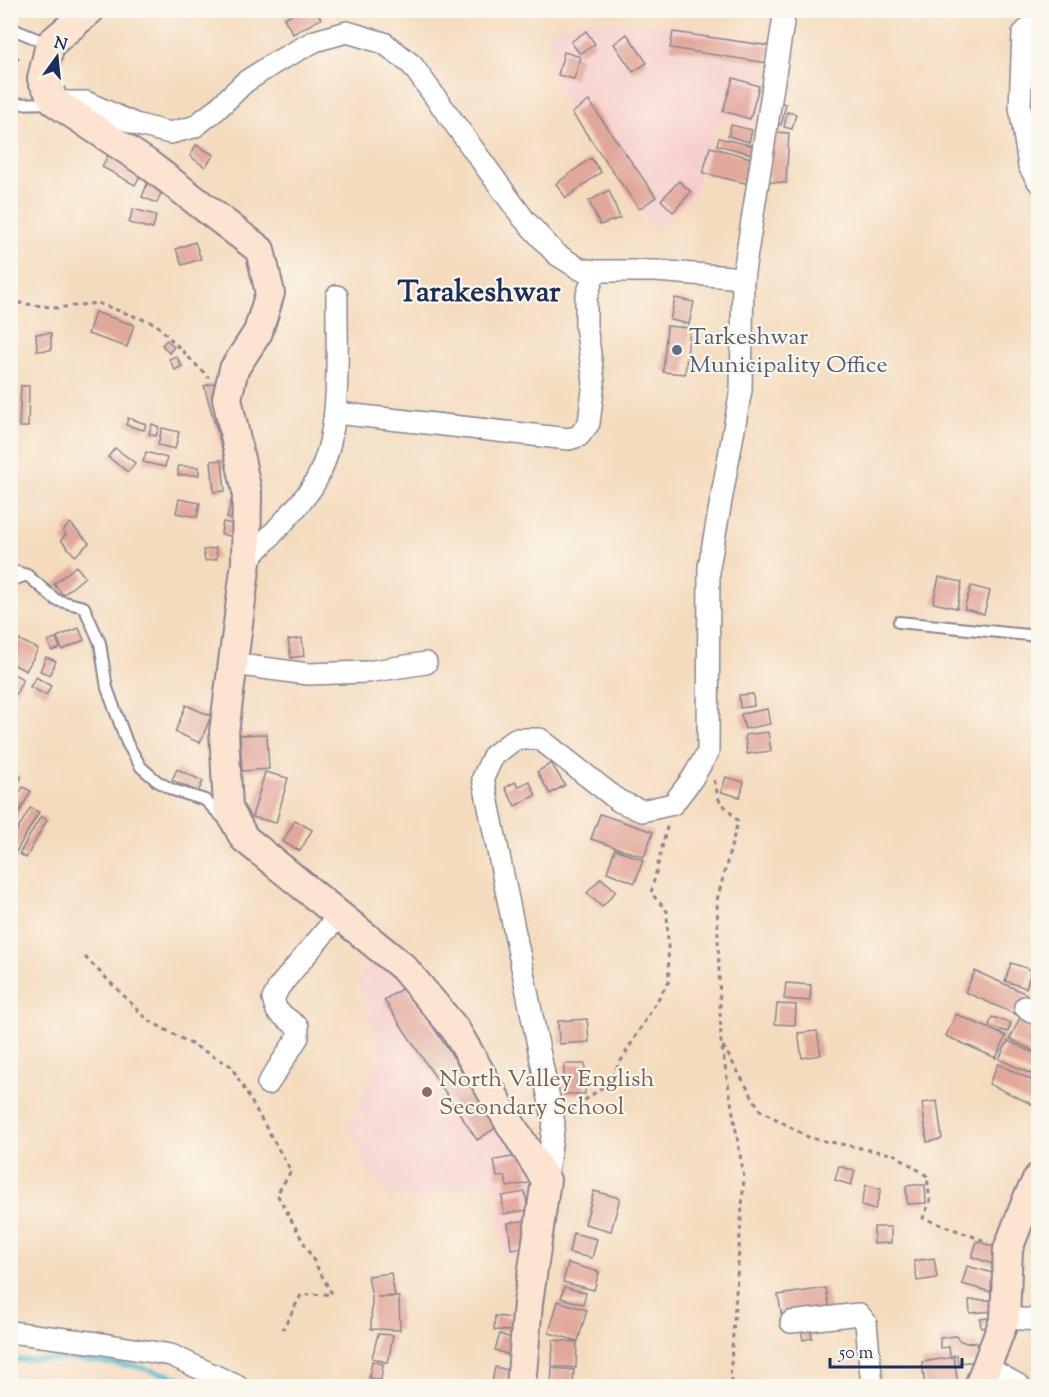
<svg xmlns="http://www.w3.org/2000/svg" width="1049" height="1397" font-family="'Sorts Mill Goudy',serif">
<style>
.built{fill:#f7d0ce}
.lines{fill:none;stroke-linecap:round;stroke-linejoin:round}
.stream{stroke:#54bed1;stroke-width:5}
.building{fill:#e1a79a}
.lane-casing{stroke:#88858e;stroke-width:14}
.street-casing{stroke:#88858e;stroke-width:24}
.secondary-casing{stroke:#88858e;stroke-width:32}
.path{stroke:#88858e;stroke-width:3;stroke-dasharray:4.5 4.5;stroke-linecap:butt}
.lane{stroke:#fff;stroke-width:10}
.street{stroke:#fff;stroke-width:21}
.secondary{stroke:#fde4d1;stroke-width:28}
.service-dot{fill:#5c6f8a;stroke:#fbf7ec;stroke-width:2}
.education-dot{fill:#8d6e63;stroke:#fbf7ec;stroke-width:2}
.labels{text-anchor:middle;stroke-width:4.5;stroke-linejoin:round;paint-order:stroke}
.service-label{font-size:24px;fill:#4e5e75;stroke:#fbf7ec;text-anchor:start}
.education-label{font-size:24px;fill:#785e54;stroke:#fbf7ec;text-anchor:start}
.district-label{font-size:30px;font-weight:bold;fill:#1b2f5e;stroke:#fbf7ec}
</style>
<rect width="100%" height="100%" fill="#fbf7ec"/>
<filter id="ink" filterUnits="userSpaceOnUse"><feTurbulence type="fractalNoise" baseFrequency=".0167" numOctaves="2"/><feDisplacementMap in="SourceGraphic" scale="12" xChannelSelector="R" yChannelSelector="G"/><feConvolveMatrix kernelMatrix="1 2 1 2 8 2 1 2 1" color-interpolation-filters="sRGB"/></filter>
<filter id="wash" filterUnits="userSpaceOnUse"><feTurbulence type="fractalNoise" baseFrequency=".008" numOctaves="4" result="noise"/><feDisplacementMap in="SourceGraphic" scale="24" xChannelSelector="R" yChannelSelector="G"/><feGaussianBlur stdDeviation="1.35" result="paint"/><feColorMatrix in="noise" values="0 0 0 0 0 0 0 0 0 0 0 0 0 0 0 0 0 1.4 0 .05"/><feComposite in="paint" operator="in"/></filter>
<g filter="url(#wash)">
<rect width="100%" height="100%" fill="#f4dbbe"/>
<g class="built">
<path d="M585,20L672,26L773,42L756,127L718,120L694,195L655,230L572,113L551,73L548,30Z"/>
<path d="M382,948L532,1155L541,1254L503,1259L495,1179L418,1199L390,1195L369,1171L347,1126L381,1059L358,979Z"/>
</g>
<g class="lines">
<path class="stream" d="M10,1360L71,1359L134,1366L213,1386"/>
</g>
<g id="blocks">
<g class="building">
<path d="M300,10H316L321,19L293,34L284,18Z"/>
<path d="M586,31L595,44L580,54L571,42Z"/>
<path d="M673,32L770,46L767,63L670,48Z"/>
<path d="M627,34L647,63L633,72L614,44Z"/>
<path d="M10,45L19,59L10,65Z"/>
<path d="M564,52L581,57L574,79L558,75Z"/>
<path d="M733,78L759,86L750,119L723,111Z"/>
<path d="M589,101L656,197L639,209L572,113Z"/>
<path d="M778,102L786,104L781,125L772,122Z"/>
<path d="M787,112L796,114L792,129L784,127Z"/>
<path d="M731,125L752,130L749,142L728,136Z"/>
<path d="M772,132L789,133L786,183L769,182Z"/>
<path d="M719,138L754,146L752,154L717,145Z"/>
<path d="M196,145L214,155L205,167L190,156Z"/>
<path d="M710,147L755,159L749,184L703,173Z"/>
<path d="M109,154L142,172L135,185L102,167Z"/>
<path d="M591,158L601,172L566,198L556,184Z"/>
<path d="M149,179L164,185L157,203L142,197Z"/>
<path d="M679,181L691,192L673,212L661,200Z"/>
<path d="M609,190L620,218L600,225L589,201Z"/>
<path d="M133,209L156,215L153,229L129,223Z"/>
<path d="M195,242L201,259L182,265L176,249Z"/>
<path d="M675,298L694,302L689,324L670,320Z"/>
<path d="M95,312L134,325L127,347L88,334Z"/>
<path d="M667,326L690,328L685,374L663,372Z"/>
<path d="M51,333V350L37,351L36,334Z"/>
<path d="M167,340L174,347L169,353L162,345Z"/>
<path d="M176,356L182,366L175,370L169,359Z"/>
<path d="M215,383L233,448L223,451L204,386Z"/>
<path d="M21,386H29L28,427H19Z"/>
<path d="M128,418L146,424L144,430L126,425Z"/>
<path d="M152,424L159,427L156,436L149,434Z"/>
<path d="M162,428L179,432L175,449L158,445Z"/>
<path d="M115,448L135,463L128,472L108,457Z"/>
<path d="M146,452L167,458L165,467L143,462Z"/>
<path d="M222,460L225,491L214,492L211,461Z"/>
<path d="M178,466L199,467V475H178Z"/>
<path d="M233,493L237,521L227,518Z"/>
<path d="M179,499L200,503L197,517L176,513Z"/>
<path d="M223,522L237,525L234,537L221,534Z"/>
<path d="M70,523L89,543L75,556L61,540L66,534L63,531Z"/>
<path d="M216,548L217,559L205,561L203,550Z"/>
<path d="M76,566L85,577L63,595L54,584Z"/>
<path d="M939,577L962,582L957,608L933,603Z"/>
<path d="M971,586L990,591L984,614L964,609Z"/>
<path d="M79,628L84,640L62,650L57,637Z"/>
<path d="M10,635L38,649L26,671L10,663Z"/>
<path d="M56,638L60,648L52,651L48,642Z"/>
<path d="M302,638L304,656L291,658L288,640Z"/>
<path d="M46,657L56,661L50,675L40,671Z"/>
<path d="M10,672L23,679L16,694L10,691Z"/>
<path d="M36,677L51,686L46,695L30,687Z"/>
<path d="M753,694L754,706L740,708L739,695Z"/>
<path d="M186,705L211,716L200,743L175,732Z"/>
<path d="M767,709L770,724L745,729L741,714Z"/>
<path d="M768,732L771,751L747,754L745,735Z"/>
<path d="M267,734L269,769L242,771L240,735Z"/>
<path d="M551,763L565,785L550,794L537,772Z"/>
<path d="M177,769L203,781L198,792L172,780Z"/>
<path d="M265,772L288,778L276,823L252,817Z"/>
<path d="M14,773L21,777L10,796V779Z"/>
<path d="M726,777L744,782L740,797L721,792Z"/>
<path d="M529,781L536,795L515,806L505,788L515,782L518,787Z"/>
<path d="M23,787L31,791L10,829V810Z"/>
<path d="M30,808L39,812L13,857L10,856V843Z"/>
<path d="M600,814L653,832L644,857L591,839Z"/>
<path d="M41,816L47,820L26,858L19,854Z"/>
<path d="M295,820L312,830L300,851L283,842Z"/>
<path d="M615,849L643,860L635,883L607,872Z"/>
<path d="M601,878L616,891L602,907L587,893Z"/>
<path d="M1011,963L1032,970L1026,988L1005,981Z"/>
<path d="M975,971L1027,994L1017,1015L965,992Z"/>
<path d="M1036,971L1038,972V992L1030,989Z"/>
<path d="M786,983L811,985L810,1001L784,999Z"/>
<path d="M406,986L499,1126L477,1140L384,1000Z"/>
<path d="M777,1004L796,1005L795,1025L775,1024Z"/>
<path d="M1022,1013L1038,1021V1053L1010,1039Z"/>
<path d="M956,1014L1006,1036L996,1058L946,1036Z"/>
<path d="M992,1017L1011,1023L1008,1032L989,1026Z"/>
<path d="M587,1019L589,1042L559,1044L558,1021Z"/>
<path d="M817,1031L821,1055L802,1058L798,1033Z"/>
<path d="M1008,1041L1038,1055V1077L999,1059Z"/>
<rect x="564" y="1064" width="21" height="30"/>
<path d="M998,1064L1038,1083V1107L989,1084Z"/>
<path d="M937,1101L942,1139L927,1142L922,1103Z"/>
<path d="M524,1155L529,1183L507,1187L505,1176L497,1177L494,1160Z"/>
<path d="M839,1166L855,1171L851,1185L835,1180Z"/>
<path d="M866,1185L881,1189L875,1210L861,1206Z"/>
<path d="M914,1185H925L926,1203L907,1204L906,1186Z"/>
<path d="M594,1191L620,1198L611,1231L585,1224Z"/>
<path d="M525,1192L528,1210L504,1214L502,1196Z"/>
<path d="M528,1220L532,1246L511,1249L508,1223Z"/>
<path d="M874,1227H891V1243L874,1244Z"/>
<path d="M573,1233L597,1239L592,1258L569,1253Z"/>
<path d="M977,1241L1001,1249L996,1265L972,1257Z"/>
<path d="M934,1258L937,1278L917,1281L914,1261Z"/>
<path d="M568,1263L599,1272L594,1290L563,1282Z"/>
<path d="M967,1266L1000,1275L995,1293L962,1284Z"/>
<path d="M391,1273L395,1296L377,1297H399L400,1330L371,1329L372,1297L368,1276Z"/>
<path d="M564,1287L586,1293L583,1304L561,1298Z"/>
<path d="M826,1288L830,1311L782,1318L778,1295Z"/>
<path d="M969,1300H991L995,1311L970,1313Z"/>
<path d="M558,1301L587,1310L578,1341L549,1333Z"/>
<path d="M495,1316L512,1318L511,1331L494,1330Z"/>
<path d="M995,1317L996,1326L981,1328L980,1319Z"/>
<path d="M809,1323L812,1338L803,1340L800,1325Z"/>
<path d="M378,1334L393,1335L388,1363L372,1358Z"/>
<path d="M500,1334L519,1341L514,1357L495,1350Z"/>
<path d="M956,1336L959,1340L966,1343L977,1342L979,1361L958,1363L957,1355L950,1356L949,1347L940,1348V1338Z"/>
<path d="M553,1340L577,1342L576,1368L552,1366Z"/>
<path d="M954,1357L958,1386H925L922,1362Z"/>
<path d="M372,1361L383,1364L381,1380L369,1378Z"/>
<path d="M495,1367L509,1370L505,1386L492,1382Z"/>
<path d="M552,1368L574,1370L573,1386H551Z"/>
</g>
</g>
</g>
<g filter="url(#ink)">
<use href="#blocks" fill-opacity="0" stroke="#88858e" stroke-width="1.5"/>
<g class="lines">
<defs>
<g id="lane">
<path d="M10,28L49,44"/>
<path d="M10,102L12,104L51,103"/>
<path d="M10,570L27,575L10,581"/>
<path d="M27,575L56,600L84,607L100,643L107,688L127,743L141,767L157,781L173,790L205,800L222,817"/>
<path d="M899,622L1038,636"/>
</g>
<g id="street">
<path d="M1038,19L1023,34L1020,107L1029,166L1038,181"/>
<path d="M55,102H86L135,124L170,133L194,127L216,110L245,82L276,62L315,41L347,32L384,43L412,65L523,218L556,254L580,269L595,271"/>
<path d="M336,413L569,439L579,436L589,423L594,382L586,326V298L595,271H656L743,278"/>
<path d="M246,562C266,540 289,518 308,493C345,445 336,355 337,296"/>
<path d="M233,664L308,674L367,672L426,663"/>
<path d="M1025,1007L1038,1015"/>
<path d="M268,1084L298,1037V1027L277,1011L273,999L279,987L339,915"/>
<path d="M546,1180L554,1123L483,778L493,756L515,739H540L619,801L642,811L673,804L692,779L708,752L709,567L741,390L743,278L785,10"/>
<path d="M1005,1318L1038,1320"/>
<path d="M791,1322L859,1314L866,1323L872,1386"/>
<path d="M10,1332L97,1343L171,1355L237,1386"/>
<path d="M986,1367L1020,1386"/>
</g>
<g id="secondary">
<path d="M90,10L50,44L42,79L55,102L148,164L260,250L270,293L258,332L234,369L227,398L247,492L246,562L224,732L228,808L244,838L403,967L455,1029L509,1122L546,1180L528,1303L521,1386"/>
<path d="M979,1386L1005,1318L1008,1249L1027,1200L1038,1178"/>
</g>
</defs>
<use href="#lane" class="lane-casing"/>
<use href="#street" class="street-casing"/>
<use href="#secondary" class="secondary-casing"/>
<g class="path">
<path d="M10,308L20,303L57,308L97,303L156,324L209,378"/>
<path d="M714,780L719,800L738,821L717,900L721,1042L744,1178L730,1377L733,1386"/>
<path d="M85,957L148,1020L231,1066L291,1171L277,1194L332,1294L301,1295L283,1329"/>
<path d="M723,1046L760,1110L810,1138L896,1155L927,1176L930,1201L923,1218L988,1242"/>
<path d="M570,1111L607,1084L669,981L667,911L651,893L668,823"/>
</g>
<use href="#lane" class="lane"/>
<use href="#street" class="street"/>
<use href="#secondary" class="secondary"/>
</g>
</g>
<circle class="service-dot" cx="677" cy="350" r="6"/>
<circle class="education-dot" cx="427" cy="1092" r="6"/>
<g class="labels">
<g class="service-label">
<text x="689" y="344">Tarkeshwar<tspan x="689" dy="28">Municipality Office</tspan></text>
</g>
<g class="education-label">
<text x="439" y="1086">North Valley English<tspan x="439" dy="28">Secondary School</tspan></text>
</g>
<g class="district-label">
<text x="479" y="301">Tarakeshwar</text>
</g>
</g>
<rect width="1049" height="1397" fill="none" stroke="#fbf7ec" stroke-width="36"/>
<g transform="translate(57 57) rotate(15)" stroke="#fbf7ec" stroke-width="4.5" paint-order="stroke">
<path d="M0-4.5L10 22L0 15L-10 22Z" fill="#1b2f5e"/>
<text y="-9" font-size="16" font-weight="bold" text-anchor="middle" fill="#1b2f5e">N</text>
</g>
<path d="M830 1358v9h132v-9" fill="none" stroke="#1b2f5e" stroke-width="3"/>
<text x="839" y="1358" font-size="18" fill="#1b2f5e" stroke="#fbf7ec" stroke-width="4.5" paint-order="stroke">50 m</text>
</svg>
